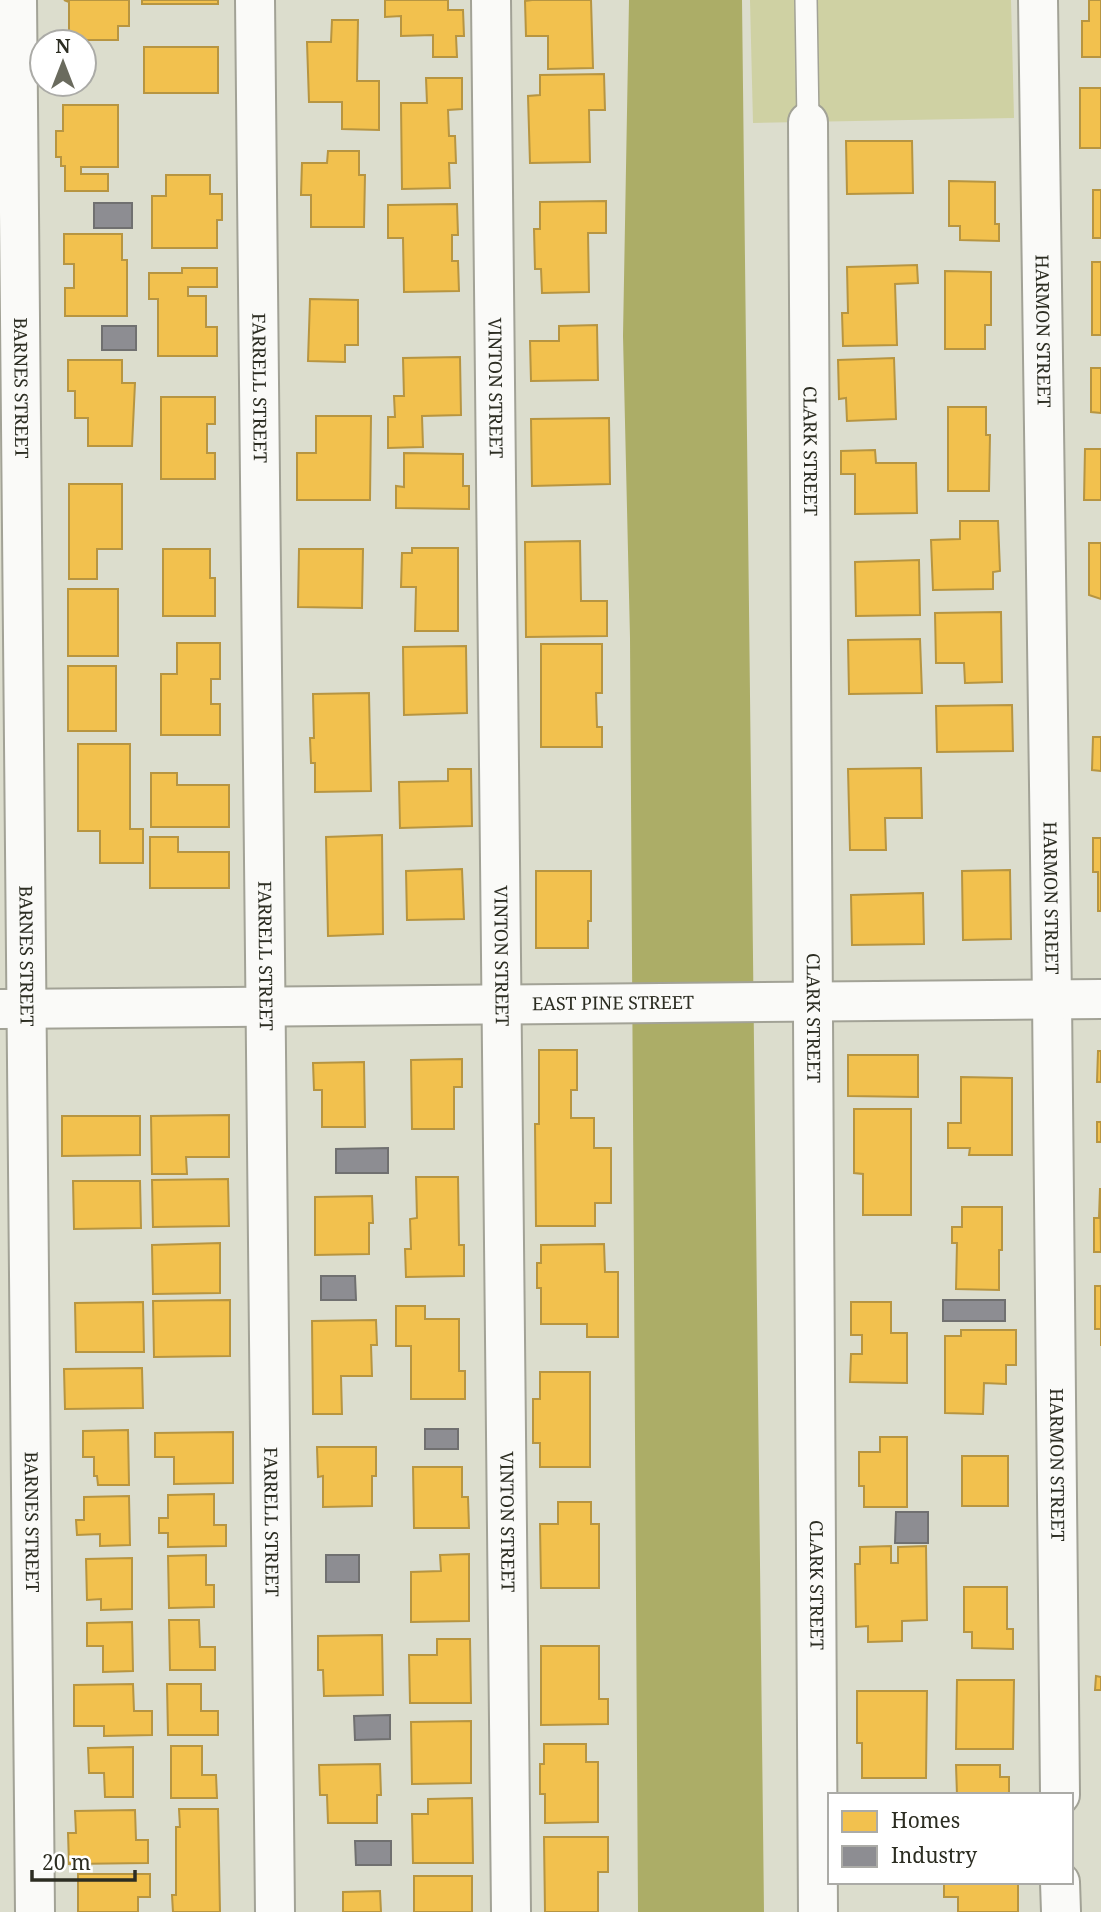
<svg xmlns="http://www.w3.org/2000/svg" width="1101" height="1912" font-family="'Noto Serif',serif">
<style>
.green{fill:#cfd1a3}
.water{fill:#acad67}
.homes{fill:#f2c14e;stroke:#b79541;stroke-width:2}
.industry{fill:#8d8d92;stroke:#707070;stroke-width:2}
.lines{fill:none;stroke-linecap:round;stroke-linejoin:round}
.lane-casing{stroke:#a2a296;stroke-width:24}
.street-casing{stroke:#a2a296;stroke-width:42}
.lane{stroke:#fafaf8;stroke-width:21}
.street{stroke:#fafaf8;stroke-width:38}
.labels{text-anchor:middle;stroke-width:7;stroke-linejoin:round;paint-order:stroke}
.street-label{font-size:18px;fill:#2c2d22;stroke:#fff}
</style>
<rect width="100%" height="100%" fill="#dcddcd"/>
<path class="green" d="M750,0H1011L1014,118L753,123Z"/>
<path class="water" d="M629,0H742L764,1912H638L630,638L623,336Z"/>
<g class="homes">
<path d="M64,0H129V26H118V40H69V2Z"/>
<rect x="142" y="0" width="76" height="4"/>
<path d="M385,0H448V10H463L464,36H456L457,57H433V35L401,36V16L385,17Z"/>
<path d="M532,0H591L593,68L548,69V36H526L525,1Z"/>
<path d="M1089,0H1101V57H1082V21H1089Z"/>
<path d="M332,20H358L357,81H379V130L342,129V102H309L307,42H331Z"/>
<rect x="144" y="47" width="74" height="46"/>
<path d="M604,74L605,110H589L590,162L530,163L528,96L540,95V75Z"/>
<path d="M426,78H462V109L448,110L449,136H455L456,163H449L450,188L402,189L401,103H427Z"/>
<rect x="1080" y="88" width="21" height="60"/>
<path d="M63,105H118V167H81V174H108V191H65V166H61V157H56V131H63Z"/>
<path d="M846,141H912L913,193L847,194Z"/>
<path d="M328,151H359V175H365L364,227H311V195H301L302,163H327Z"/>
<path d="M166,175H210V194H222V220H217V248H152V196H166Z"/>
<path d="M949,181L995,182V224H999V241L960,240V226H949Z"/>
<rect x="1093" y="190" width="8" height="48"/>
<path d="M606,201V233H588L589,292L542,293L541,269H535L534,229H540V202Z"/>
<path d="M457,204L458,235H452V261H458L459,291L404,292L403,238H388V205Z"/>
<path d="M64,234H122V260H127V316H65V288H74V264H64Z"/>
<rect x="1092" y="262" width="9" height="73"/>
<path d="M917,265L918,283L895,284L897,345L843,346L842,313H848L847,267Z"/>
<path d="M182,268H217V287H188V296H206V327H217V356H158V299H149V273H182Z"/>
<path d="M945,271L991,272V325H985V349H945Z"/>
<path d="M310,299L358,300V345H345V362L308,361Z"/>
<path d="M597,325L598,380L531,381L530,341H559V326Z"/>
<path d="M460,357L461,415L422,416L423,447L388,448V417H395L394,396H404L403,358Z"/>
<path d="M894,358L896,419L847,421L846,398L839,399L838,360Z"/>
<path d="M68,360H122V383H135L132,446H88V418H75V391H68Z"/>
<path d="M1091,368H1101V413L1091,412Z"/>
<path d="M161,397H215V424H207V453H215V479H161Z"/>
<path d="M948,407H986V435H990L989,491H948Z"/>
<path d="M316,416H371L370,500H297V453H316Z"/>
<path d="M609,418L610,484L532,486L531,419Z"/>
<path d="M1085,449H1101V500H1084Z"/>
<path d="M875,450L876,463H916L917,513L855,514V474H841V451Z"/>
<path d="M404,453L463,454V486H469V509L396,508V486L404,487Z"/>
<path d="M69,484H122V549H97V579H69Z"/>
<path d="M960,521H998L1000,571L993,572V589L933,590L931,540L960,539Z"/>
<path d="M580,541L581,601H607V636L526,637L525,542Z"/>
<path d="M1089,543H1101V599L1089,595Z"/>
<path d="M412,548H458V631H415L416,587H401L402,553H412Z"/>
<path d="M163,549H210V578H215V616H163Z"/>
<path d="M299,549H363L362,608L298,607Z"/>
<path d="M919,560L920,615L856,616L855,562Z"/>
<rect x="68" y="589" width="50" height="67"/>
<path d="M1001,612L1002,682L965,683L964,663H936L935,613Z"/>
<path d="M920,639L922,693L849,694L848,640Z"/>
<path d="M177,643H220V679H211V704H220V735H161V674H177Z"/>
<path d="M541,644H602V693H596L597,727H602V747H541Z"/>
<path d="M466,646L467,713L404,715L403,647Z"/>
<rect x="68" y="666" width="48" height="65"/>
<path d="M369,693L371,791L315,792V763H311L310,738H314L313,694Z"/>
<path d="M1012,705L1013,751L937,752L936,706Z"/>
<path d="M1093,737H1101V771L1092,770Z"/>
<path d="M78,744H130V829H143V863H100V831H78Z"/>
<path d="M921,768L922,818H885L886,850H850L848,769Z"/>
<path d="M448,769H471L472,826L400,828L399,782L448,781Z"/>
<path d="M151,773H177V785H229V827H151Z"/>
<path d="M382,835L383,934L328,936L326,837Z"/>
<path d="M150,837H178V852H229V888H150Z"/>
<path d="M1093,838H1101V911H1098V872H1093Z"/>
<path d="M462,869L464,919L407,920L406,871Z"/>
<path d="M1010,870L1011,939L963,940L962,871Z"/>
<path d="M536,871H591V921H588V948H536Z"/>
<path d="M923,893L924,944L852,945L851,895Z"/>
<path d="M539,1050H577V1090H571V1118H594V1148H611V1203H595V1226H536L535,1124H539Z"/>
<path d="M1098,1051H1101V1082H1097Z"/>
<path d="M848,1055H918V1097L848,1096Z"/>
<path d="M462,1059V1087H454V1129H412L411,1060Z"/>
<path d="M364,1062L365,1127H322V1090H314L313,1063Z"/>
<path d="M961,1077L1012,1078V1155H969L970,1148H948V1123H961Z"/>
<path d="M854,1109H911V1215H863V1174L854,1173Z"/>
<path d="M229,1115V1157H186L187,1174H152L151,1116Z"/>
<path d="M62,1116H140V1155L62,1156Z"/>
<rect x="1097" y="1122" width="4" height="20"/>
<path d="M416,1177H458L459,1245H464V1276L406,1277L405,1249H411L410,1219L417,1218Z"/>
<path d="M228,1179L229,1226L153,1227L152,1180Z"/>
<path d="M73,1181H140L141,1228L74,1229Z"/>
<path d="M1100,1188L1101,1252H1094V1218H1099Z"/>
<path d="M372,1196L373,1223H369V1254L315,1255V1197Z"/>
<path d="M962,1207H1002V1250H999V1290L956,1289L957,1243H952V1227H962Z"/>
<path d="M220,1243V1293L153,1294L152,1245Z"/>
<path d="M604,1244L605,1272H618V1337H587V1324H541V1288H537V1263H541V1245Z"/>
<path d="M1095,1286H1101V1346V1329H1095Z"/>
<path d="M230,1300V1356L154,1357L153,1301Z"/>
<path d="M143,1302L144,1352H76L75,1303Z"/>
<path d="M851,1302H891V1333H907V1383L850,1382L851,1354H862V1335H851Z"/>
<path d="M396,1306H425V1319H459V1371H465V1399H411V1346H396Z"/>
<path d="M376,1320L377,1345H371L372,1376H341L342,1414H313L312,1321Z"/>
<path d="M961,1330H1016V1365H1006V1384L984,1383L983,1414L945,1413V1336H961Z"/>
<path d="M142,1368L143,1408L65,1409L64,1369Z"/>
<path d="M540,1372H590V1467H540V1443H533V1399H540Z"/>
<path d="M128,1430L129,1485H98L97,1476H94V1457H83V1431Z"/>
<path d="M233,1432V1483L174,1484V1457H155V1433Z"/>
<path d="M880,1437H907V1507H864V1486H859V1452H880Z"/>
<path d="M317,1447H376V1476H372V1506L323,1507V1476L318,1477Z"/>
<rect x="962" y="1456" width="46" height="50"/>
<path d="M413,1467H462V1497H468L469,1528H414Z"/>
<path d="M214,1494V1525H226V1546L168,1547V1533H159V1518H168V1495Z"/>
<path d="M129,1496L130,1545L100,1546V1534L77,1535L76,1520H84V1497Z"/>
<path d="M558,1502H591V1524H599V1588H541L540,1524H558Z"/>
<path d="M891,1546V1563H898V1547L926,1546L927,1620L902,1621V1641L868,1642V1626L856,1627L855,1564H860V1547Z"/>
<path d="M469,1554V1621L411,1622V1572L441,1571L440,1555Z"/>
<path d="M206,1555V1585H214V1607L169,1608L168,1556Z"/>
<path d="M132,1558V1609L101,1610V1599L87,1600L86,1559Z"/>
<path d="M964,1587H1007V1629H1013V1649L972,1648V1632H964Z"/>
<path d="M169,1620H199L200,1647H215V1670H170Z"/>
<path d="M132,1622L133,1671L103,1672V1646H87V1623Z"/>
<path d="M382,1635L383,1695L324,1696L323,1670H318V1636Z"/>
<path d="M437,1639H470L471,1703H410L409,1655H437Z"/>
<path d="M541,1646H599V1699H608V1724L541,1725Z"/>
<path d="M1096,1676L1101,1677V1690H1095Z"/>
<path d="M957,1680H1014L1013,1749H956Z"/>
<path d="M133,1684L134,1711H152V1735L104,1736V1726H74V1685Z"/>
<path d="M167,1684H201V1711H218V1735H168Z"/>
<path d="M857,1691H927L926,1778H862V1743H857Z"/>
<path d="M471,1721V1783L412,1784L411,1722Z"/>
<path d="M544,1744H586V1762H598V1822L545,1823V1794H540V1764H544Z"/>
<path d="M171,1746H202V1775H216L217,1798H171Z"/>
<path d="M133,1747V1797H105L104,1773H89L88,1748Z"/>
<path d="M380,1764L381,1795H377V1823H328L327,1795H320L319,1765Z"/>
<path d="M956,1765H1000V1777H1009V1795H957Z"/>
<path d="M472,1798L473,1863H413L412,1814H428V1799Z"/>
<path d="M179,1809H218L220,1912H173L172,1895H176V1827H180Z"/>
<path d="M135,1810L136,1840H148V1863L69,1864L68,1833H76L75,1811Z"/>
<path d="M544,1837H608V1872H598V1912H545Z"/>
<path d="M78,1874H150V1897H138V1912H78Z"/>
<rect x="414" y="1876" width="58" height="36"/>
<path d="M944,1882H1018V1912H958V1897H944Z"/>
<path d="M380,1891L381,1912H343V1892Z"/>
</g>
<g class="industry">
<rect x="94" y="203" width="38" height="25"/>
<rect x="102" y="326" width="34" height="24"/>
<path d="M388,1148V1173H336V1149Z"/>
<path d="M321,1276H355L356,1300H321Z"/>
<rect x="943" y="1300" width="62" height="21"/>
<rect x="425" y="1429" width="33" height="20"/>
<path d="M896,1512H928V1543H895Z"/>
<rect x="326" y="1555" width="33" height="27"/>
<path d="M390,1715V1739L355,1740L354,1716Z"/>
<path d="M355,1841H391V1865H356Z"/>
</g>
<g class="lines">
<defs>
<path id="lane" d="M806,0L808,122"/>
<g id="street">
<path id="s1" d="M17,0L35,1912"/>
<path id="s2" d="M255,0L275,1912"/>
<path id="s3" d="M491,0L511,1912"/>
<path id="s4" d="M1038,0L1052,999L1060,1795"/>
<path id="s5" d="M808,122L818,1912"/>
<path id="s6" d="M1,1009L1101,999"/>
<path d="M1060,1882L1061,1912"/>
</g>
</defs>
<use href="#lane" class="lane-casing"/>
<use href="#street" class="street-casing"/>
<use href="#lane" class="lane"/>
<use href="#street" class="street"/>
</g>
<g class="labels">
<g class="street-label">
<text dy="6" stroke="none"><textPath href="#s4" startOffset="331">HARMON STREET</textPath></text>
<text dy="6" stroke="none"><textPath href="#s1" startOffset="388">BARNES STREET</textPath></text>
<text dy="6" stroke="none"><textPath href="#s2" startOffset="388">FARRELL STREET</textPath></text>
<text dy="6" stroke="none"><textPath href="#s3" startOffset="388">VINTON STREET</textPath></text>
<text dy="6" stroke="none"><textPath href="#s5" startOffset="329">CLARK STREET</textPath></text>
<text dy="6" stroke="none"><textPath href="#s4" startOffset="898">HARMON STREET</textPath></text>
<text dy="6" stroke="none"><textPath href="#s1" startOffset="956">BARNES STREET</textPath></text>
<text dy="6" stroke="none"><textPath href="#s2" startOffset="956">FARRELL STREET</textPath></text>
<text dy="6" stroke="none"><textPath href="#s3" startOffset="956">VINTON STREET</textPath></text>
<text dy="6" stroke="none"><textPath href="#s6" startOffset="612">EAST PINE STREET</textPath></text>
<text dy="6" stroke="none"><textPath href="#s5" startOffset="896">CLARK STREET</textPath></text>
<text dy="6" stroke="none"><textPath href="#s4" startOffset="1465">HARMON STREET</textPath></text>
<text dy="6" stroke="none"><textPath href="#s1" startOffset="1522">BARNES STREET</textPath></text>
<text dy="6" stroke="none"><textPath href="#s2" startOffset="1522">FARRELL STREET</textPath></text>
<text dy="6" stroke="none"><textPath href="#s3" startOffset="1522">VINTON STREET</textPath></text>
<text dy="6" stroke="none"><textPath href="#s5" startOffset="1463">CLARK STREET</textPath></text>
</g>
</g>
<rect x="828" y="1793" width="245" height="91" fill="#ffffff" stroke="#ababa7" stroke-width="2"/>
<rect x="842" y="1811" width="35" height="21" fill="#f2c14e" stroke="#ababa7" stroke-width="2"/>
<text x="891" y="1828" font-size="21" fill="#2c2d22">Homes</text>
<rect x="842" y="1846" width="35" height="21" fill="#8d8d92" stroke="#ababa7" stroke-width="2"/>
<text x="891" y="1863" font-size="21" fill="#2c2d22">Industry</text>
<g transform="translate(63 63)"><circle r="33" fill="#ffffff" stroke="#ababa7" stroke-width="2"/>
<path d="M0-5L12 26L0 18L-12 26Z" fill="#6a6b5e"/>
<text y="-10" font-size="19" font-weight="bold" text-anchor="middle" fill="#2c2d22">N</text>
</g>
<path d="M32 1870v10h103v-10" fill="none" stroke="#2c2d22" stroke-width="3.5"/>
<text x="42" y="1870" font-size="21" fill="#2c2d22" stroke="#ffffff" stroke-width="5" paint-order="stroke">20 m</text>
</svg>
